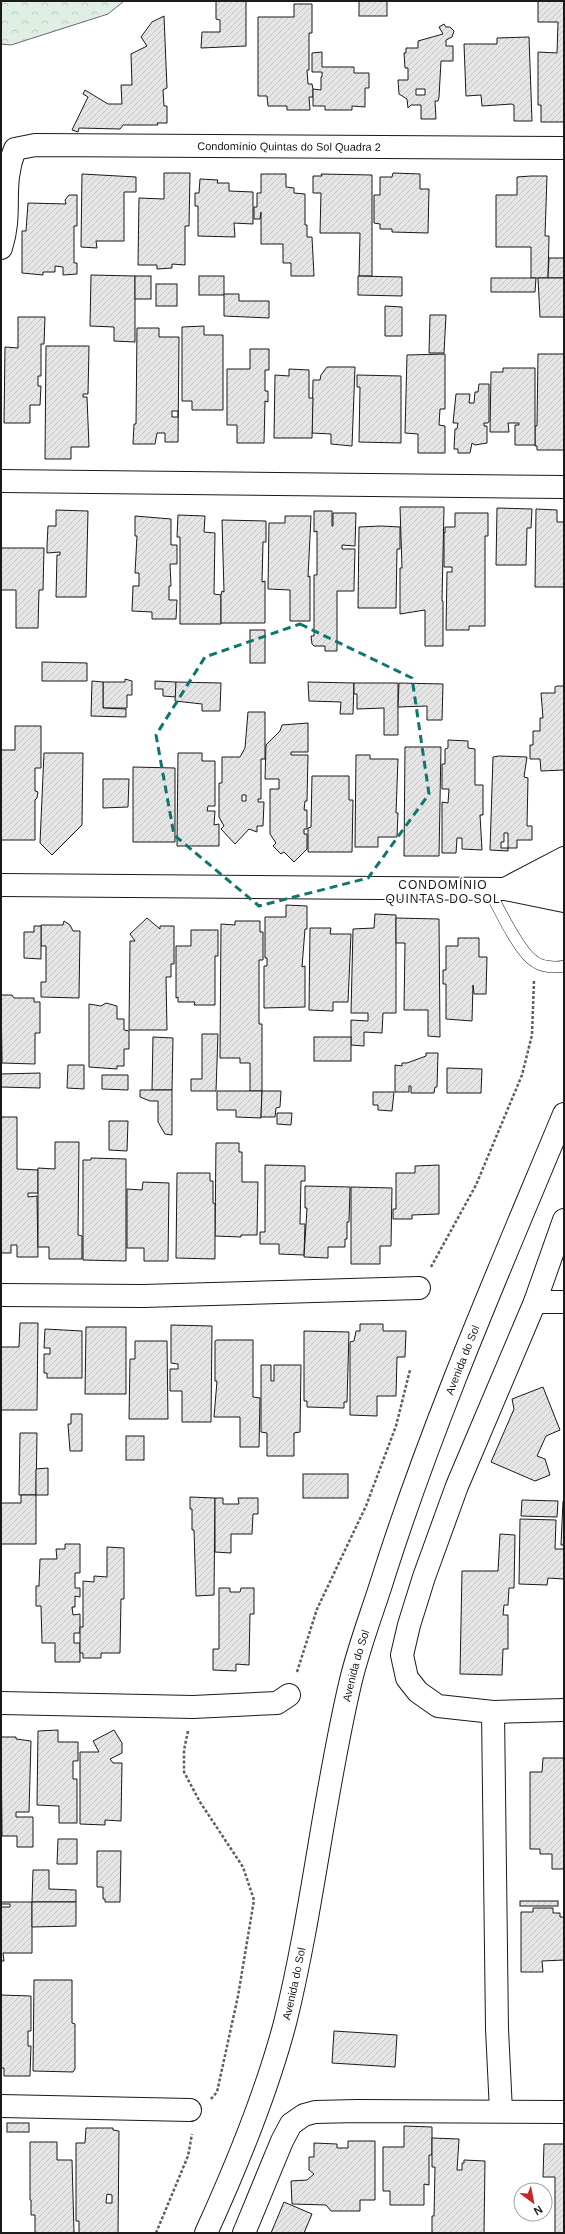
<svg xmlns="http://www.w3.org/2000/svg" width="565" height="2234" font-family="Helvetica,sans-serif">
<style>
.forest{fill:url(#forest-crowns);stroke:#6a6a6a}
.building{fill:url(#building-hatch);stroke:#1a1a1a;fill-rule:evenodd}
.lines{fill:none;stroke-linecap:round;stroke-linejoin:round}
.lane-casing{stroke:#1a1a1a;stroke-width:12}
.street-casing{stroke:#1a1a1a;stroke-width:24}
.secondary-casing{stroke:#1a1a1a;stroke-width:24}
.path{stroke:#5f5f5f;stroke-width:2.5;stroke-dasharray:3 2;stroke-linecap:butt}
.lane{stroke:#fff;stroke-width:11}
.street{stroke:#fff;stroke-width:22}
.secondary{stroke:#fff;stroke-width:22}
.marked{fill:none;stroke:#0f766e;stroke-width:3;stroke-dasharray:8 5;stroke-linejoin:round}
.labels{text-anchor:middle;stroke-width:3;stroke-linejoin:round;paint-order:stroke}
.street-label{font-size:11px;fill:#1a1a1a;stroke:#fff}
.neighbourhood-label{font-size:12px;letter-spacing:1px;fill:#1a1a1a;stroke:#fff}
</style>
<defs>
<pattern id="forest-crowns" width="20" height="18" patternUnits="userSpaceOnUse"><rect width="20" height="18" fill="#e0efe3"/><path d="M2 6a3 3 0 1 1 6 0M12 15a3 3 0 1 1 6 0" fill="none" stroke="#c0ccc2"/></pattern>
<pattern id="building-hatch" width="6" height="6" patternUnits="userSpaceOnUse"><rect width="6" height="6" fill="#e6e6e6"/><path d="M-1 1l2-2M0 6l6-6M5 7l2-2" fill="none" stroke="#c5c5c5"/></pattern>
</defs>
<rect width="100%" height="100%" fill="#fff"/>
<path class="forest" d="M1,1H124L108,14L11,45L1,44Z"/>
<g class="building">
<path d="M216,1H246V46L201,48L202,32H220V20L216,19Z"/>
<rect x="359" y="1" width="28" height="15"/>
<path d="M538,1H564V122H541V105H538V52L557,53L558,22H538Z"/>
<path d="M294,4H312V33H309V70H307L308,84H312L313,89V97H309L310,110H287V106H268L267,96H258V17H294Z"/>
<path d="M164,16L167,88L163,90L164,106H167V123H157L158,125H123L120,129L79,128L78,132L72,130L88,97L83,94L85,90L108,104H122L121,85H132L131,54L147,46L141,37L152,22Z"/>
<path d="M444,24L446,27H450L454,31L452,37L446,40V46H453V61H441L439,97L438,101H435L436,119H421V105H411L408,108L407,99L399,94L398,80H408V68H405L404,53H406V48H418V41L443,34L439,27ZM416,89H425V95H416Z"/>
<path d="M529,37L532,121H514V105L512,104L482,106L481,95L466,96L464,44H497V38Z"/>
<path d="M322,52V67H354V73H369V88H365V107L352,106V110H325V106H313V89L321,90V77H322V72H312V53Z"/>
<path d="M164,173H190L189,226H185V265L172,264V268L157,269V265H138L139,198L164,199Z"/>
<path d="M393,173L420,174V189H429L428,233L392,232V229H380V224L374,223V195H380V177H392Z"/>
<path d="M82,174L136,177V192H124V241H96L97,248L81,247Z"/>
<path d="M261,174H286V187L294,188V193L305,194V225H307V237H312L314,276H291V263H283V244H261V212L260,219H254V207H257V193H261Z"/>
<path d="M321,174L372,175V276H359L360,233H320L321,193H313V176H322Z"/>
<path d="M531,176H547L545,236H549L548,278H531V247H496V195H517V177Z"/>
<path d="M200,179L218,180L217,183H229V191L253,192V224L234,223L235,237L198,236V206H195V193H199Z"/>
<path d="M69,195H77V226H74V263H77V274L63,275V267L55,266V272H43V275L22,273V231H26L28,203L66,204L65,200Z"/>
<path d="M549,258H564V278H548Z"/>
<path d="M91,275L135,276V342L114,341V327L90,326Z"/>
<rect x="135" y="276" width="16" height="23"/>
<rect x="199" y="276" width="25" height="19"/>
<path d="M358,276L402,277V296L358,295Z"/>
<path d="M491,278H536L535,292H491Z"/>
<path d="M538,278H564V317H540Z"/>
<rect x="156" y="284" width="21" height="22"/>
<path d="M224,294H239V301H269V318L224,316Z"/>
<path d="M385,306L402,307V336H385Z"/>
<path d="M430,315H446L444,353H429Z"/>
<path d="M18,317H45L44,344H41V376H38V386H41L40,405H30V423H4L5,347L18,348Z"/>
<path d="M204,326V335H223V410H192V401H182V327Z"/>
<path d="M137,328H159V337H179L178,442H165V433H157L155,444H133L134,424H136ZM172,411H178V417H172Z"/>
<path d="M46,346H89L88,394H83V397H87L89,447H71V459H45Z"/>
<path d="M250,349H269V370H265V391H268V402L265,401L264,443H237V425H227V369H250Z"/>
<path d="M445,354V409H440L439,425L445,426V453H418V434L405,433L407,355Z"/>
<path d="M538,354H564V450H537V446H535V426H537Z"/>
<path d="M327,367H355L352,446L331,444V434L312,433L313,380H320L321,375Z"/>
<path d="M503,368H535V445H515V425H519V423H508L509,432H490L491,372H503Z"/>
<path d="M289,369L309,370V398H313L312,438H274L275,375L289,376Z"/>
<path d="M357,375L401,376V443L359,442L360,387H357Z"/>
<path d="M479,384H489V421L488,423H484V426H487V443L475,445L472,443L470,453H458V449H454L455,429H457L458,423H453L456,394H470L469,403H474L475,392H478Z"/>
<path d="M400,507H444L442,601H443V646H425V610L400,614V568H402Z"/>
<path d="M497,508L532,509L531,528H527L526,565H496Z"/>
<path d="M536,509L557,510V522H564V587H535Z"/>
<path d="M56,510L88,511L86,597H56L57,555H60V552L47,553V546L48,526H56Z"/>
<path d="M314,511H332V526H333V513H356L355,546L342,545V549H355L354,586V591H337V651H325V646H314L312,644L311,636H314V575H317V531L314,532Z"/>
<path d="M455,513H488V536H485V626H469V630H446L447,572H452V567H444V533H445V527H455Z"/>
<path d="M178,515L205,516L204,532L215,533L214,594L221,595V624H180V537H177Z"/>
<path d="M135,516L171,519V545H177V564H170L171,586H169V600H177L176,619H152V612L132,611L133,586H139V573H135L137,536H135Z"/>
<path d="M285,516H311L308,577L310,576V621H290V590L268,589L269,523H285Z"/>
<path d="M222,520L266,521V542H263L262,582L265,581V623H221V595L222,591L224,592Z"/>
<path d="M381,526L400,527V549H397L396,608H358L359,527Z"/>
<path d="M1,548H44L43,590H39L38,628H16V590H1Z"/>
<rect x="250" y="630" width="15" height="33"/>
<path d="M42,662L87,663V681H42Z"/>
<path d="M125,679L132,681V695H127V708H103V682H125Z"/>
<path d="M92,681L103,682V708L126,709V717L91,716Z"/>
<path d="M155,681L176,682V697L163,696V689H155Z"/>
<path d="M176,682L221,683L220,711H202V704L175,701Z"/>
<path d="M308,682L354,683L353,714H340L341,702L309,701Z"/>
<path d="M354,683H398V735H384V708L357,709V694H354Z"/>
<path d="M399,683L443,684L442,720H427V706L398,707Z"/>
<path d="M557,686H564V770L541,771L540,759H530V745H533V731H540V718H543L541,693H555V687Z"/>
<path d="M248,712H265V759H261V799H258V802H264L263,826H257V832L249,829L235,844L221,829L224,826L219,817V783H222V757H240L245,748ZM242,795H246V801H242Z"/>
<path d="M308,723V752H291V755H308L307,801H305L304,810H307V829H304V834H307V849L294,862L284,852L281,854L273,846L276,843L270,834V789H279V779H265L266,745L280,731L282,725Z"/>
<path d="M15,726H41V768H35V791L38,792L37,798L35,800V840H1V750H15Z"/>
<path d="M448,740L468,741V748L475,749V785H483V815H480L482,850L462,849V838H457L456,853H442V802L448,803L449,789H442V764H445V749L448,748Z"/>
<path d="M405,747H441L439,856H404Z"/>
<path d="M44,753H83L82,825L52,855L40,843Z"/>
<path d="M178,753H202V761H215V806H208L207,811H215L214,825L219,824V846H177Z"/>
<path d="M356,755H370V759H398L396,813H398L397,837H378V847H355Z"/>
<path d="M499,756L527,757L524,777L528,778L527,826H532V840H517V848H508V851L490,850L493,757ZM504,833H508V848H501V842H504Z"/>
<path d="M133,767L175,768V842H133Z"/>
<path d="M312,776H349V800H353L352,852H308V828L311,827Z"/>
<path d="M103,779H129L128,807L103,808Z"/>
<path d="M286,905L307,906V929H305L302,967L305,966V1007L264,1008V966H267V958H265V917H286Z"/>
<path d="M375,914L396,915V1013H383L382,1033L364,1032V1046L351,1045V1020L368,1021V1013H351L353,929L374,928Z"/>
<path d="M147,918L160,929V926H174V964H171V977H166L167,1030H129L130,941H135L130,934Z"/>
<path d="M396,918L439,919L440,1037L428,1036V1010H404L405,943H396Z"/>
<path d="M64,921L70,925L73,931H80L79,998L41,997V982H46V946H41V925H63Z"/>
<path d="M235,921H260V932H263V960H259V1024H262V1091H250V1063H240V1058H220L221,924L235,925Z"/>
<path d="M34,926H41V959L24,958V932H34Z"/>
<path d="M310,928H331L330,934H351L348,1002H333V1011L309,1010Z"/>
<path d="M191,930H218V956H215V1005H194L195,1002H178V997L176,998V946H191Z"/>
<path d="M458,938H479V957H487L486,994H474L473,985L472,1021L446,1019V984H443V970H446V946H458Z"/>
<path d="M1,995H12L14,998H34V1002H40V1033H35V1064L2,1063Z"/>
<path d="M106,1003L117,1006V1019H124V1030L129,1031V1049H124V1066H117V1069L89,1067V1004L101,1006Z"/>
<path d="M202,1034H218L216,1091H191V1079H202Z"/>
<path d="M153,1037L173,1038L172,1090H152Z"/>
<rect x="314" y="1037" width="37" height="24"/>
<path d="M426,1053H438L437,1087H435L434,1093H411V1086H409V1092H395V1065L402,1066V1063H407L426,1056Z"/>
<path d="M68,1065H84V1089L67,1088Z"/>
<path d="M447,1068L482,1069L481,1093H447Z"/>
<path d="M40,1073V1088L1,1087V1074Z"/>
<path d="M102,1075H128V1090L102,1089Z"/>
<path d="M140,1090H172V1135L165,1134L158,1122V1101H150L140,1097Z"/>
<path d="M217,1091H262L261,1118L236,1117V1110H217Z"/>
<path d="M262,1091H281L280,1107L276,1108L275,1117H261Z"/>
<path d="M373,1092H394L392,1111L378,1110V1105H373Z"/>
<path d="M277,1113H292L291,1125L277,1124Z"/>
<path d="M1,1117H17V1169L38,1170V1193H28V1197L37,1196L38,1257H17V1245H11V1253H1Z"/>
<path d="M109,1121H128L127,1151L109,1150Z"/>
<path d="M55,1142H79L78,1235L82,1236V1259H49V1247H38V1168L55,1169Z"/>
<path d="M216,1143H239V1152H242V1182H258L257,1235H241V1237L215,1236Z"/>
<path d="M91,1158L126,1159V1261L83,1260V1160H91Z"/>
<path d="M265,1165L305,1166V1181H301L300,1224H305L304,1255L279,1254V1244H260V1232H265Z"/>
<path d="M439,1165V1214L412,1215V1219H393V1209H396V1173H415V1166Z"/>
<path d="M177,1173H210V1181H213V1203L215,1204V1259L176,1258Z"/>
<path d="M143,1182L169,1183L168,1261H144V1248H127V1189L142,1190Z"/>
<path d="M305,1186L350,1187L349,1222H347V1239H345V1247H328V1258L304,1257L307,1208H305Z"/>
<path d="M351,1187L392,1188L391,1246H380V1264H351Z"/>
<path d="M20,1323H38L37,1410H1V1347H19Z"/>
<path d="M360,1324H383V1331H406L405,1357H397L396,1396H377V1416L350,1415V1342L354,1341L356,1331H360Z"/>
<path d="M171,1325L212,1326L211,1422H182V1391H170V1369H178V1364L171,1363Z"/>
<path d="M86,1327H126V1394H85Z"/>
<path d="M45,1329L82,1331V1378H47V1373H44V1354H50V1348H44Z"/>
<path d="M304,1331L349,1332L347,1402H344V1408L307,1407V1401H304Z"/>
<path d="M217,1340H253V1397L260,1398L259,1447H240V1417H214L217,1381H215V1341Z"/>
<path d="M135,1341H167L168,1419H129L130,1359H135Z"/>
<path d="M261,1365H271V1381H274V1365H301L300,1432L294,1433V1456H267V1433L261,1432Z"/>
<path d="M543,1387L560,1430L546,1436L537,1456L545,1459L550,1475L535,1481L491,1462L514,1409L512,1399Z"/>
<path d="M71,1414H82V1451H70L68,1424H71Z"/>
<path d="M20,1433H37L36,1495H19Z"/>
<rect x="126" y="1436" width="18" height="24"/>
<path d="M48,1468V1495H36V1469Z"/>
<rect x="303" y="1474" width="45" height="24"/>
<path d="M21,1495H36V1544H1V1503H21Z"/>
<path d="M190,1497L215,1498L214,1595L196,1596L194,1530H192V1509H190Z"/>
<path d="M215,1498H223V1504H239L238,1498H258V1514H253L252,1534H231V1553L215,1552Z"/>
<path d="M522,1500L558,1501L557,1517L521,1516Z"/>
<path d="M563,1501H564V1545H561Z"/>
<path d="M520,1519L556,1520L555,1549H564V1579L548,1578L547,1585L519,1584Z"/>
<path d="M500,1534L515,1535L514,1588H509L508,1605H504L503,1615H508V1649H503L502,1675L460,1674L462,1571H498Z"/>
<path d="M65,1544H80V1573H75V1588H80V1597L75,1596V1607H72L73,1615L80,1614V1633H74V1643H80V1662H55V1643H42L41,1606H36V1586H39L40,1559H57L56,1549H65Z"/>
<path d="M107,1547L124,1548V1599H121L120,1653H101V1658H83V1653H80V1627H83V1581L94,1582V1576L107,1577Z"/>
<path d="M219,1588H230V1592H240L241,1588H254V1614H250L249,1665L236,1664V1671L213,1670V1649H219Z"/>
<path d="M58,1730V1742H78V1761H73V1779H77V1823H59V1806L37,1805L38,1731Z"/>
<path d="M114,1730L122,1743V1753L110,1759L113,1763H122L121,1821L105,1820V1825L80,1824V1752H99L93,1741Z"/>
<path d="M1,1737H16V1739L31,1741L29,1812H16V1817H33V1847H17V1836H2Z"/>
<path d="M543,1758H564V1869H552V1854H540V1849H530V1772H542Z"/>
<path d="M58,1839H77V1864H57Z"/>
<path d="M97,1851H121L120,1902H105V1899H103V1887H97Z"/>
<path d="M33,1870H49V1889L76,1890V1902H32Z"/>
<rect x="520" y="1901" width="38" height="5"/>
<path d="M1,1902H32V1953H3L4,1961H1V1907H10V1904H1Z"/>
<path d="M32,1902H76V1926L32,1927Z"/>
<path d="M533,1908H553V1913H560V1917H564V1960L542,1961L543,1972H521V1912H533Z"/>
<path d="M34,1980H72V2023L75,2024V2069L73,2072L33,2071Z"/>
<path d="M1,1995L31,1996V2031H28V2046H31L30,2076H4V2068H1Z"/>
<path d="M334,2031L397,2035L395,2067L332,2063Z"/>
<rect x="7" y="2123" width="22" height="9"/>
<path d="M404,2126L432,2127V2155H429V2185L424,2184V2205H390V2191H383V2147H404Z"/>
<path d="M86,2128H113V2130L119,2131L118,2233H79V2221H76V2143H85ZM107,2194L112,2195V2203H106Z"/>
<path d="M432,2138L459,2139L457,2170H462V2163H464V2160L485,2161L484,2233H432V2216H434L435,2167H432Z"/>
<path d="M348,2141H375V2200H360V2211H331L326,2205L292,2204L291,2181L307,2180L314,2174L309,2170V2157H314V2143L337,2144V2148H348Z"/>
<path d="M30,2142H57V2160H72L74,2233H35V2215H31V2200H30Z"/>
<path d="M544,2144H564V2233H555V2177H543Z"/>
<path d="M284,2202L312,2214L304,2233H271Z"/>
</g>
<g class="lines">
<defs>
<path id="lane" d="M489,890C498,907 519,952 534,961C541,967 555,968 564,966"/>
<g id="street">
<path id="s1" d="M1,248C13,211 0,187 15,149L35,145L564,148"/>
<path d="M1,481L564,487"/>
<path d="M1,885L505,889L564,901"/>
<path d="M523,886L564,882"/>
<path d="M505,889L564,858"/>
<path d="M1,1295L143,1296L419,1288"/>
<path d="M535,1302H564"/>
<path d="M1,1703L193,1707L277,1703L289,1695"/>
<path d="M493,1712L564,1710"/>
<path d="M1,2106L190,2110"/>
<path d="M501,2111L497,2029L493,1712L438,1706L418,1692L407,1678L402,1655L409,1625L424,1577L457,1486L535,1302L564,1220"/>
<path d="M244,2233L282,2141L291,2124L304,2115L315,2112L357,2111L564,2112"/>
</g>
<g id="secondary">
<path id="s2" d="M206,2233C237,2165 266,2095 285,2023C313,1910 324,1793 351,1680C360,1643 374,1608 385,1572C435,1416 501,1266 564,1114"/>
</g>
</defs>
<use href="#lane" class="lane-casing"/>
<use href="#street" class="street-casing"/>
<use href="#secondary" class="secondary-casing"/>
<g class="path">
<path d="M431,1267L476,1185L522,1075L532,1035L534,980"/>
<path d="M297,1672L317,1609L366,1506L396,1426L410,1370"/>
<path d="M188,1731L184,1750V1772L200,1802L243,1867L254,1900L238,1996L217,2092L210,2100"/>
<path d="M156,2233L188,2156L192,2134"/>
</g>
<use href="#lane" class="lane"/>
<use href="#street" class="street"/>
<use href="#secondary" class="secondary"/>
</g>
<path class="marked" d="M300,624L412,678L429,794L368,878L259,906L174,835L156,735L205,657Z"/>
<g class="labels">
<g class="street-label">
<text dy="4" stroke="none"><textPath href="#s1" startOffset="375">Condomínio Quintas do Sol Quadra 2</textPath></text>
<text dy="4" stroke="none"><textPath href="#s2" startOffset="913">Avenida do Sol</textPath></text>
<text dy="4" stroke="none"><textPath href="#s2" startOffset="589">Avenida do Sol</textPath></text>
<text dy="4" stroke="none"><textPath href="#s2" startOffset="265">Avenida do Sol</textPath></text>
</g>
<g class="neighbourhood-label">
<text x="443" y="889">CONDOMÍNIO<tspan x="443" dy="14">QUINTAS DO SOL</tspan></text>
</g>
</g>
<rect width="565" height="2234" fill="none" stroke="#1a1a1a" stroke-width="4"/>
<g transform="translate(533 2202) rotate(148)"><circle r="19" fill="#ffffff" stroke="#a3a3a3"/>
<path d="M0-3L7 15L0 10L-7 15Z" fill="#c62828"/>
<text y="-6" font-size="11" font-weight="bold" text-anchor="middle" fill="#1a1a1a">N</text>
</g>
</svg>
